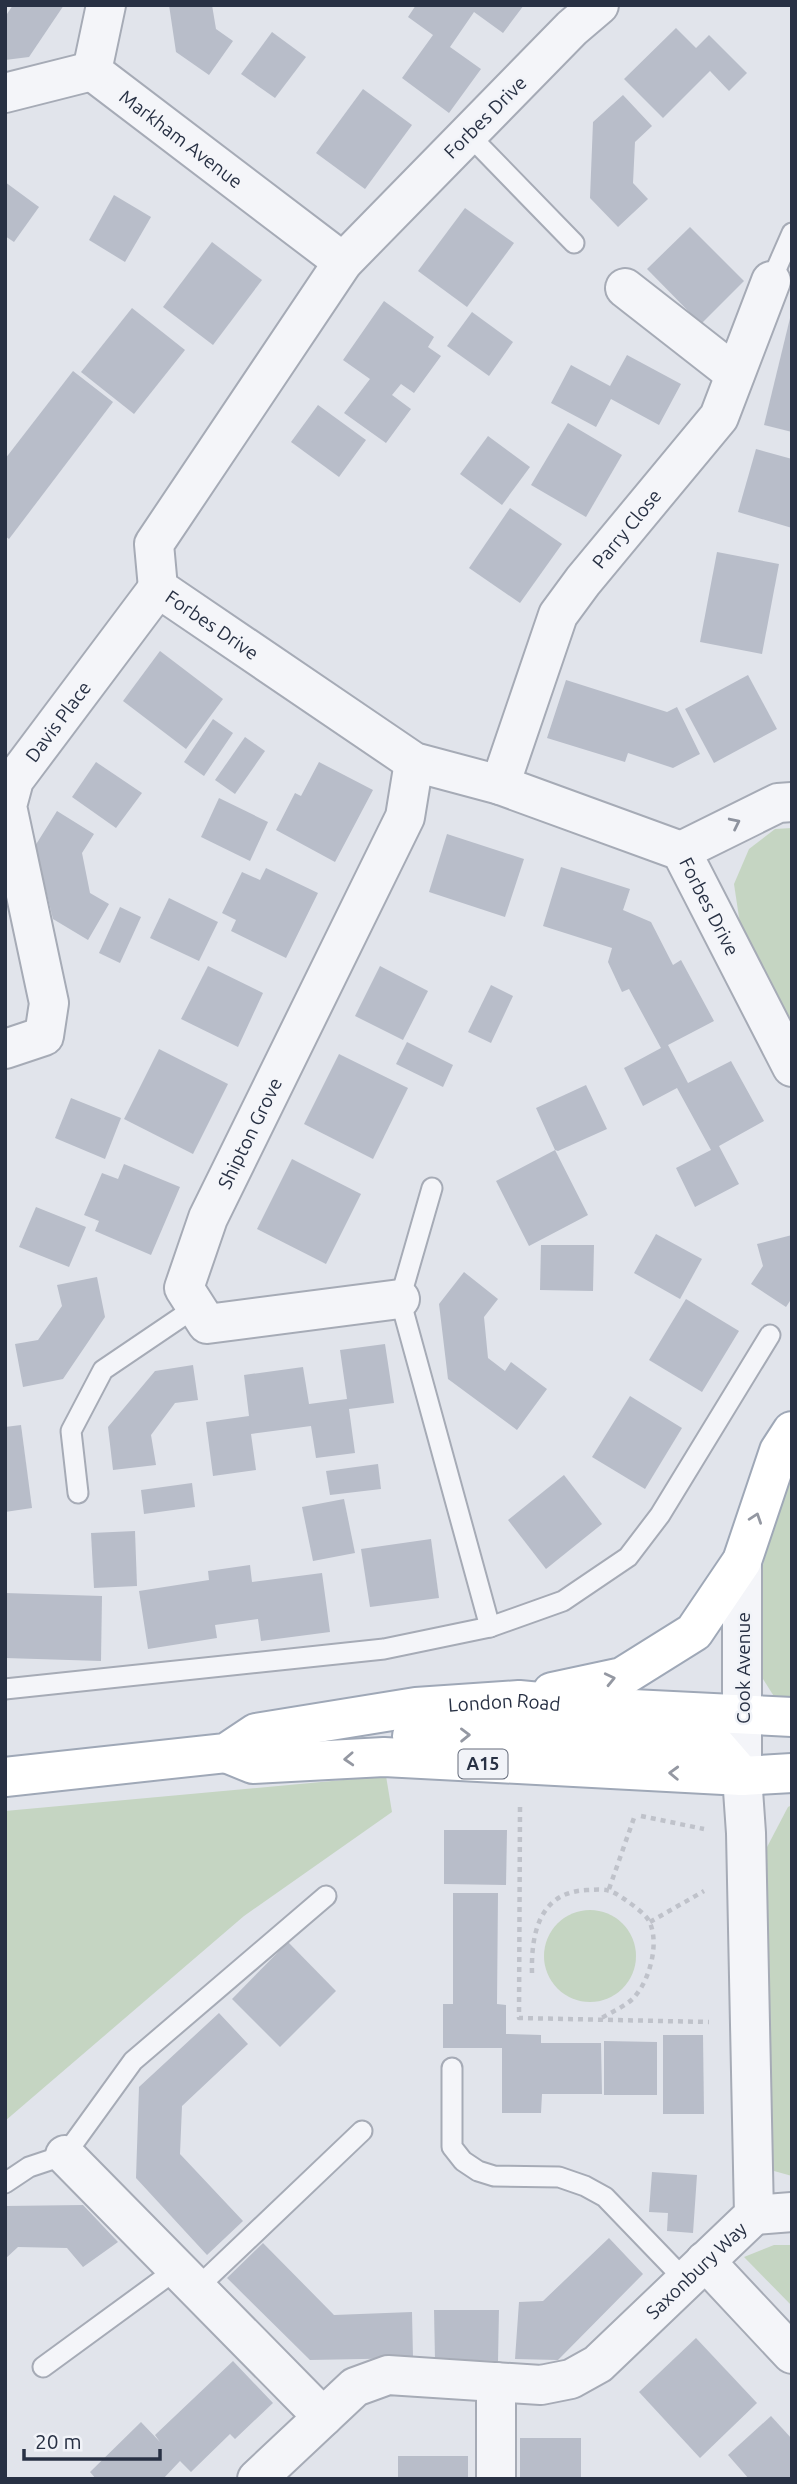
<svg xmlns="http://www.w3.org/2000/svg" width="797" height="2484" font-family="Ubuntu,sans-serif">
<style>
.green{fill:#c5d5c2}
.building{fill:#b8bdc9}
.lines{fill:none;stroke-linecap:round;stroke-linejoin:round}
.service-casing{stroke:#a6abb6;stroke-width:23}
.minor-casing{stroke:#a6abb6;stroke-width:42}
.primary-casing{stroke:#9fa8b7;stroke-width:42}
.path{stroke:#bfc2ca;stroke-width:4.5;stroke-dasharray:5 5;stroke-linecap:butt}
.service{stroke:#f4f5f9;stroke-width:19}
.minor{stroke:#f4f5f9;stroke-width:38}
.primary{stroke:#fff;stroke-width:38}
.oneway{stroke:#8e939e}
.oneway2{stroke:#9498a2}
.labels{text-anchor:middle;stroke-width:5;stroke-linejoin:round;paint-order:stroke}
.shield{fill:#f1f3f8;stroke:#646b7a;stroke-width:2}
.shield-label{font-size:18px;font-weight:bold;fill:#283144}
.street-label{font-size:19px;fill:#283144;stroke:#f1f3f8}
</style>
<rect width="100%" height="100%" fill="#e1e4eb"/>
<g class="green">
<path d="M792,828V1025L740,924L734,884L749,849L775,829Z"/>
<path d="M792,1470V1699L775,1698L763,1679L759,1667L762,1571L773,1511Z"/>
<path d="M386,1776L392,1812L244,1916L5,2121V1811Z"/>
<path d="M792,1805V2176L774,2171L767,2157L766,1849L788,1807Z"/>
<circle cx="590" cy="1956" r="46"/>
<path d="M774,2245H792V2306L744,2257Z"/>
</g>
<g class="building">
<path d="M13,5H64L29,57L5,60V17Z"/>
<path d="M169,5H212L216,29L233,41L209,75L176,52Z"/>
<path d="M416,5H524L503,33L474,12L450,47L481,69L449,113L402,78L433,35L408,17Z"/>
<path d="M676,28L696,48L709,35L747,73L729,91L710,71L663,118L624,79Z"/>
<path d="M272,32L306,57L275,98L241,74Z"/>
<path d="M363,89L412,125L365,189L316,153Z"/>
<path d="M623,95L652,126L635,142L633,183L648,199L618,227L590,198L593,122Z"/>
<path d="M5,182L39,207L14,242L5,236Z"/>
<path d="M114,195L151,217L125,262L89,240Z"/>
<path d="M465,208L514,243L467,307L418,271Z"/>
<path d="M690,227L744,281L701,324L647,269Z"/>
<path d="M212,242L262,280L213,345L163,307Z"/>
<path d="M384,301L434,337L428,347L441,356L414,393L401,384L392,395L411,409L386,443L344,413L370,379L343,360Z"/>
<path d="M132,308L185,350L134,414L81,372Z"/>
<path d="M472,312L513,342L489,376L447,346Z"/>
<path d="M791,314H792V432L764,425Z"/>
<path d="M627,355L681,384L659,425L611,399L596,427L551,403L571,365L610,386Z"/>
<path d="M73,371L113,402L9,539L5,536V459Z"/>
<path d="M318,405L366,440L339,477L291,442Z"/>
<path d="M568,423L622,455L586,517L531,485Z"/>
<path d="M488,436L530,467L502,505L460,474Z"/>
<path d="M756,449L792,459V528L738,512Z"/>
<path d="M510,508L562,544L520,603L469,568Z"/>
<path d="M717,552L779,564L762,654L700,642Z"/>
<path d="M160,651L223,699L186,749L123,701Z"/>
<path d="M748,675L777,729L714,763L685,709Z"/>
<path d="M566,680L667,712L677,707L700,754L673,768L628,753L625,762L547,738Z"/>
<path d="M213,719L233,733L204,776L184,762Z"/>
<path d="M245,737L265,751L235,794L215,780Z"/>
<path d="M96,762L142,793L116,828L72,797Z"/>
<path d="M319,762L373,790L335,862L276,830L295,793L301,796Z"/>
<path d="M219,798L268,822L250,861L201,837Z"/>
<path d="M57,811L94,834L82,853L90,893L109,904L88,940L53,919L35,846Z"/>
<path d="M447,834L524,859L505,917L429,892Z"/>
<path d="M561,867L630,889L623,910L651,922L673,965L681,960L714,1021L668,1045L688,1083L731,1061L764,1121L719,1146L739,1184L695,1207L676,1168L711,1150L677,1088L643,1106L624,1068L661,1048L629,989L622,992L608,962L612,948L543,926Z"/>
<path d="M266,868L318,893L286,958L231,931L236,920L222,913L242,872L260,880Z"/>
<path d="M169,898L218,922L199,961L150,938Z"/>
<path d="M120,907L141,917L120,963L99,953Z"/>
<path d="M208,966L263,993L238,1047L181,1019Z"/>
<path d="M380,966L428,991L403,1040L355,1016Z"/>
<path d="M491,985L513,996L491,1043L468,1032Z"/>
<path d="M407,1042L453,1065L443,1087L396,1064Z"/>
<path d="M159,1049L228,1084L193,1154L124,1119Z"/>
<path d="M339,1054L408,1088L373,1159L304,1124Z"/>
<path d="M586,1085L607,1129L558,1151L555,1150L588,1215L529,1246L496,1181L555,1150L536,1108Z"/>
<path d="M71,1098L121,1118L105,1159L55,1138Z"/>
<path d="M292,1159L361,1194L326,1264L257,1229Z"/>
<path d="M124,1164L180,1187L151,1255L95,1231L99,1221L84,1215L102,1173L118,1179Z"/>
<path d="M36,1207L86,1227L69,1267L19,1247Z"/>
<path d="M656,1234L702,1259L680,1299L634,1273Z"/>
<path d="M792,1235V1298L786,1307L751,1284L763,1266L757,1244Z"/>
<path d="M541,1245H594L593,1291L540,1290Z"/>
<path d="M464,1272L498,1299L484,1317L488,1358L505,1371L511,1362L547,1389L517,1430L448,1379L439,1304Z"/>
<path d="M97,1277L105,1317L63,1379L23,1387L15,1344L38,1340L62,1306L57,1285Z"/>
<path d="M686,1299L739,1331L702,1392L649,1360Z"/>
<path d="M385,1344L394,1403L349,1409L355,1453L316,1458L311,1426L251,1434L256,1470L213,1476L206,1422L249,1416L244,1375L303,1367L309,1404L347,1399L340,1350Z"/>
<path d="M193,1365L198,1400L175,1403L151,1435L156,1465L113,1470L108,1427L155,1371Z"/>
<path d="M630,1396L682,1428L645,1489L592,1457Z"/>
<path d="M21,1425L32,1508L5,1512V1427Z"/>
<path d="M378,1464L381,1489L330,1495L326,1471Z"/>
<path d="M564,1475L602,1524L546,1569L508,1520Z"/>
<path d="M192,1483L195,1507L144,1514L141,1490Z"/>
<path d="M344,1499L355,1553L313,1561L302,1507Z"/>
<path d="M135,1531L137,1586L94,1588L91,1533Z"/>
<path d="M431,1539L439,1598L370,1607L361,1549Z"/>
<path d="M250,1565L252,1582L322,1573L330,1632L261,1641L258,1619L215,1625L217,1638L148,1649L139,1591L209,1580L208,1571Z"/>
<path d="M5,1593L102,1596L101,1661L5,1658Z"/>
<path d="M444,1830H507L506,1885L444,1884Z"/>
<path d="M453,1893H498L497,2004L506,2005V2034L541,2035V2043H601L602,2094H542L541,2113H502V2048H443V2004H453Z"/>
<path d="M288,1942L336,1991L280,2047L232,1999Z"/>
<path d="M219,2013L248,2044L182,2106L180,2154L243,2221L207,2255L136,2178L139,2087Z"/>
<path d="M663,2035H703L704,2114H663Z"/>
<path d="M604,2041L657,2042V2095H604Z"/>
<path d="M652,2172L697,2175L693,2233L667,2231L668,2213L649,2212Z"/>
<path d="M83,2205L118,2242L83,2267L67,2248L18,2247L5,2259V2206Z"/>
<path d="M609,2238L643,2274L558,2360L515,2359L519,2302L543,2301Z"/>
<path d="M263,2243L334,2315L412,2312L413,2358L310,2360L227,2278Z"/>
<path d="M434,2310H499L498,2361L435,2360Z"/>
<path d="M696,2338L757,2403L700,2458L639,2392Z"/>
<path d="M233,2361L273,2403L235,2439L230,2434L191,2472L180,2461L163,2479H96L90,2472L141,2422L160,2442L155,2435Z"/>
<path d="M771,2416L792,2439V2479H749L728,2455Z"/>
<rect x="520" y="2438" width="61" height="41"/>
<rect x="398" y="2456" width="70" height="23"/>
</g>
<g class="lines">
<defs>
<g id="service">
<path d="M468,134L574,243"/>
<path d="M771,281L792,233"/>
<path d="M432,1188L400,1299L490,1627"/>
<path d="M78,1493L71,1431L103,1370L196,1307"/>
<path d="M5,1689L384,1649L490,1627L563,1601L628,1557L660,1515L770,1335"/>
<path d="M452,2068V2147L463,2161L478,2171L494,2176L559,2177L585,2186L605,2197L685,2280"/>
<path d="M5,2183L29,2167L65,2155L133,2061L326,1896"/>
<path d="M197,2288L362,2131"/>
<path d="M43,2367L177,2269"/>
</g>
<g id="minor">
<path id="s1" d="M599,5L572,28L343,262L154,544L158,588L414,762L500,785L681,851L792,1067"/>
<path id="s2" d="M92,71L343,262"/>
<path d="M92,71L106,5"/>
<path d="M5,93L92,71"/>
<path d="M625,288L735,374"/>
<path id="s3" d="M500,785L558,615L583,581L719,417L771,281"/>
<path d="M681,851L778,803L792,802"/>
<path id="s4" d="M5,1049L44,1036L49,1003L7,806L14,780L158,588"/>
<path id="s5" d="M400,1299L207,1324L184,1288L208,1218L405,817L414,762"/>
<path d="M65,2155L323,2417"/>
<path d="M754,2215L792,2212"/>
<path d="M705,2261L792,2354"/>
<path id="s6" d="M257,2479L355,2387L388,2375L541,2385L571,2379L598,2364L754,2215L746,1833L742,1776V1561"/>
<path d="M496,2479V2382"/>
</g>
<g id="primary">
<path d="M552,1692L622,1677L694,1632L742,1561L779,1451L792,1431"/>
<path d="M412,1736C513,1735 616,1733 716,1746L742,1776"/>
<path d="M226,1753L253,1764L384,1757L742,1776L792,1773"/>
<path id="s7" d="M5,1777L226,1753L256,1733L416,1707L519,1700L592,1707L792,1717"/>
</g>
</defs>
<use href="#service" class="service-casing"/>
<use href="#minor" class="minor-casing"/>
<use href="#primary" class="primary-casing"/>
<g class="path">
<path d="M520,1807L519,2018L709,2022"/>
<path d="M641,1816L704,1829"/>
<path d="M609,1889L635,1815"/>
<path d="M650,1922L704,1891"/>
<path d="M532,1973C531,1934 539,1892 587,1890C608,1889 610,1889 627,1901C634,1906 647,1915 650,1923C659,1944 650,1978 636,1995C629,2005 611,2012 600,2019"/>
</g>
<use href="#service" class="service"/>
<use href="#minor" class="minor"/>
<use href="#primary" class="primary"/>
</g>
<defs><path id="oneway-chevron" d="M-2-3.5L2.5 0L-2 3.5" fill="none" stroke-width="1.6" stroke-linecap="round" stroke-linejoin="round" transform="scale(1.75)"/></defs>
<use class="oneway" href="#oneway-chevron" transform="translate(735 823) rotate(-26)"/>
<g class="oneway2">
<use href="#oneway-chevron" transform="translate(756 1518) rotate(-71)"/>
<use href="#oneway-chevron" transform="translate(610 1679) rotate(-13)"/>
<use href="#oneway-chevron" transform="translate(465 1735) rotate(-1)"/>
<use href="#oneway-chevron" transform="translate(349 1759) rotate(177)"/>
<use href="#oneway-chevron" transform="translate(674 1773) rotate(-178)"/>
</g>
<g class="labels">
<rect class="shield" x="458.5" y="1749.5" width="49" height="29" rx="5"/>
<g class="shield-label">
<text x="483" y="1770">A15</text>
</g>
<g class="street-label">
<text transform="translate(485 117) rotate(-45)" y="7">Forbes Drive</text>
<text dy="7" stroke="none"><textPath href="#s2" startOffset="112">Markham Avenue</textPath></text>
<text dy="7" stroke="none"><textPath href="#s3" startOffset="290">Parry Close</textPath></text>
<text dy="7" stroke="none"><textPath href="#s1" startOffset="812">Forbes Drive</textPath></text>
<text dy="7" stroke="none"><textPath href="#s4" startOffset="376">Davis Place</textPath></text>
<text dy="7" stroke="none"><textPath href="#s1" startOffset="1400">Forbes Drive</textPath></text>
<text dy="7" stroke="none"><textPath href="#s5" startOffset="406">Shipton Grove</textPath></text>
<text transform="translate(743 1668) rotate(-90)" y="7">Cook Avenue</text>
<text dy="7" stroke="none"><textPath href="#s7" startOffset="509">London Road</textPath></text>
<text dy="7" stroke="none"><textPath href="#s6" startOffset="520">Saxonbury Way</textPath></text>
</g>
</g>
<rect width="797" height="2484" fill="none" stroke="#283144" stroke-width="14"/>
<path d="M24 2449v10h136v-10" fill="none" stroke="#283144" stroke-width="3.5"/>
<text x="35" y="2449" font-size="21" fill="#283144" stroke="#f1f3f8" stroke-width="5" paint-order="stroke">20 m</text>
</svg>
